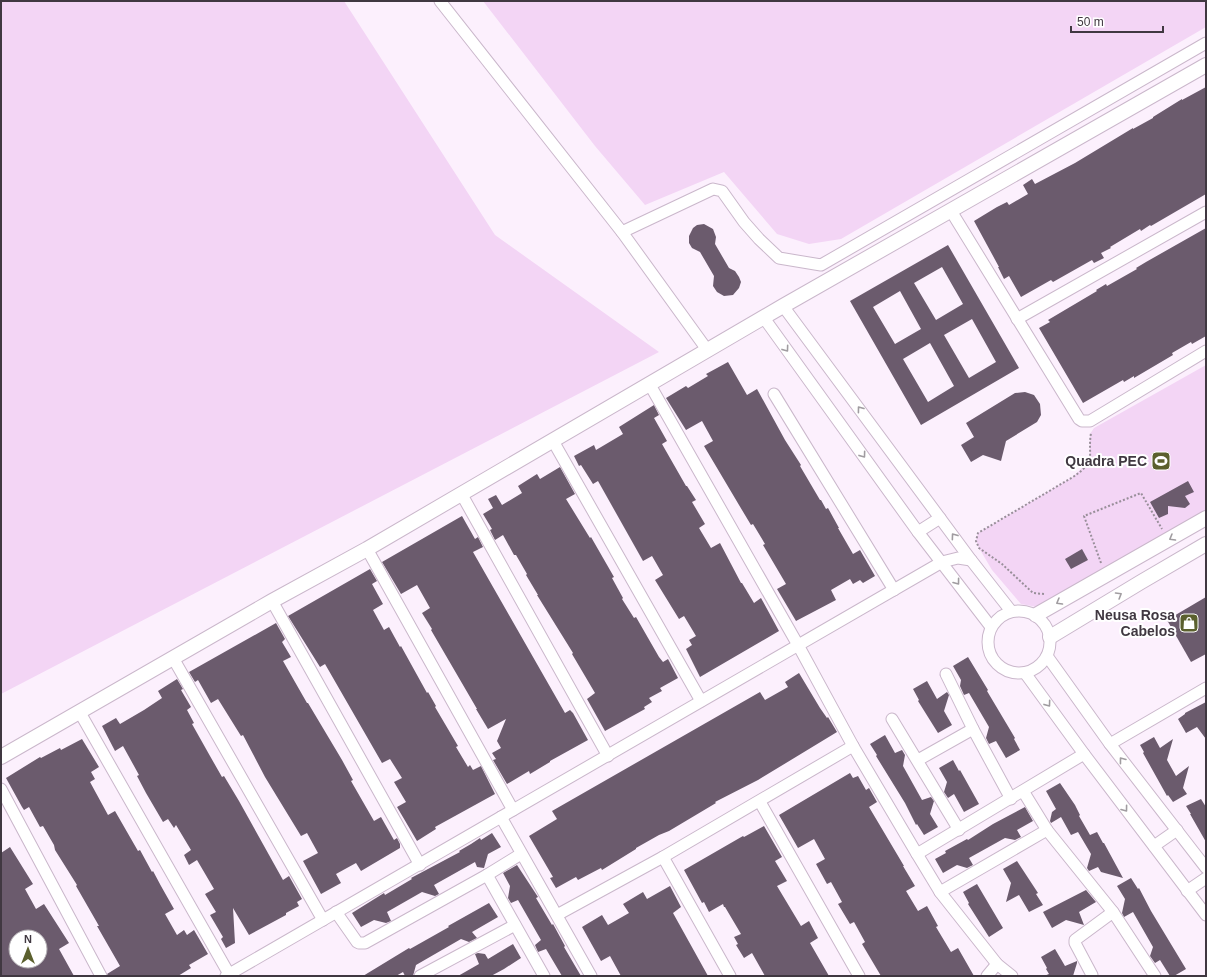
<svg xmlns="http://www.w3.org/2000/svg" width="1207" height="977" font-family="Arial,sans-serif">
<style>
.green{fill:#f3d5f5}
.building{fill:#6b5b6d;fill-rule:evenodd}
.lines{fill:none;stroke-linecap:round;stroke-linejoin:round}
.minor-casing{stroke:#cab7cb;stroke-width:13}
.tertiary-casing{stroke:#cab7cb;stroke-width:16}
.path{stroke:#998f9a;stroke-width:2;stroke-dasharray:2 2;stroke-linecap:butt}
.minor{stroke:#fff;stroke-width:11}
.tertiary{stroke:#fff;stroke-width:14}
.oneway{stroke:#a09ca0}
.labels{text-anchor:middle;stroke-width:4;stroke-linejoin:round;paint-order:stroke}
.poi-label{font-size:14px;font-weight:bold;fill:#403841;stroke:#fff;text-anchor:end}
</style>
<rect width="100%" height="100%" fill="#fcf0fd"/>
<g class="green">
<path d="M1,1H344L495,235L659,352L1,694Z"/>
<path d="M483,1H1206V27L841,239L809,244L777,234L724,172L645,205L595,146Z"/>
<path d="M1206,365V510L1037,607L1021,604L992,570L979,548L976,541L978,533L1073,477L1090,460V434L1094,428Z"/>
</g>
<g class="building">
<path d="M1206,87V194L1151,226L1150,225L1141,231L1140,229L1110,247L1111,248L1101,253L1104,258L1094,263L1092,260L1053,282L1051,280L1021,297L1009,276L1004,279L998,267H999L974,221L997,207L1007,202L1009,205L1028,194L1023,185L1032,179L1035,184L1075,163L1133,128V129L1153,118V117L1182,99V100Z"/>
<path d="M704,224L713,229L716,237L715,244L729,268L735,271L739,277L741,282L739,288L733,295L724,296L717,292L713,286L714,276L700,252L692,248L689,243V236L693,228L697,225Z"/>
<path d="M1206,228V336L1192,344L1191,342L1172,353L1173,355L1134,378V376L1124,382L1123,380L1083,403L1039,328L1050,322L1048,320L1097,291L1096,290L1106,284L1107,286L1137,269L1136,268L1146,262Z"/>
<path d="M948,245L1019,368L921,425L850,301ZM942,267L963,304L936,320L914,283ZM900,291L921,329L895,344L873,307ZM972,319L996,362L969,378L944,335ZM930,343L954,386L928,402L903,359Z"/>
<path d="M728,362L747,395L757,389L785,440L801,465L800,466L820,500H821L826,509L828,508L839,528H838L853,554L860,550L875,576L863,583L860,580L853,584L850,579L831,590L836,600L796,621L777,589L786,584L763,545L765,544L753,524L751,525L739,505L704,446L713,441L702,421L686,430L666,398L686,386L688,388L708,376L706,374Z"/>
<path d="M1025,392L1034,395L1040,404L1041,415L1037,422L1006,441L1001,461L983,455L971,462L961,445L974,437L966,423L1015,393Z"/>
<path d="M654,405L659,415L654,418L667,441L662,444L686,486H687L696,500L692,502L705,524L699,528L711,548L720,543L741,583H742L754,603L761,598L779,631L700,677L686,649L692,645L689,640L696,636L684,616L679,619L655,580L663,575L652,556L643,561L598,481L593,484L581,465L579,466L574,456L594,445L596,450L623,434L619,427Z"/>
<path d="M560,467L575,494L566,499L590,538L591,537L614,577L612,578L623,598L622,599L634,618L636,617L659,657L663,662L668,659L678,678L660,688L662,691L649,698L652,702L644,707L645,709L605,731L587,699L595,693L572,654L573,653L537,595H538L526,575L527,574L516,555H514L503,535L495,540L490,530L492,529L483,514L493,508L488,499L496,495L502,505L522,493L518,486L537,474L540,479Z"/>
<path d="M1188,481L1194,492L1185,496L1190,504L1185,508L1168,506V514L1159,518L1150,502Z"/>
<path d="M462,516L475,539L478,537L483,547L473,552L565,713L570,710L573,713L588,740L550,761V762L530,774L529,771L507,784L493,760L496,759L492,753L501,748L497,741L506,719L488,729L476,709H477L431,630L432,629L422,613L430,608L417,585L401,594L382,562Z"/>
<path d="M1082,549L1088,560L1071,569L1065,559Z"/>
<path d="M370,569L377,581L372,584L383,604L373,610L384,630L389,627L400,647L401,646L427,693L428,692L436,706L435,707L458,746L456,747L468,767L470,765L473,770L481,766L495,794L435,827L436,829L417,841L397,807L406,802L394,782L402,778L390,759L382,763L325,664L320,667L288,616Z"/>
<path d="M1206,597V654L1191,662L1167,620Z"/>
<path d="M276,623L285,639L282,642L291,657L283,661L307,703H308L342,760L353,780L351,781L374,821L381,817L394,840L397,838L400,844V848L361,871L356,863L336,874L341,883L321,894L303,861L318,853L307,833L301,836L265,777L243,735L241,736L218,699L211,703L198,680L195,682L189,672Z"/>
<path d="M968,657L988,690L987,691L1015,738L1014,739L1020,750L1006,758L996,741L989,744L986,738L989,727L969,693L964,695L960,686L961,680L953,666Z"/>
<path d="M799,673L820,708L827,718L828,717L837,732L758,780L715,802L716,803L669,831L659,835L636,848V849L602,870L601,868L578,880L576,877L556,888L550,878L553,877L529,836L557,819L552,811L760,692L765,700L788,687L785,682Z"/>
<path d="M177,679L183,689L181,690L191,707L187,710L194,723L192,724L210,756L222,777L224,776L239,801L283,880L289,876L302,899L297,902L299,906L286,913V915L249,935L233,908L235,943L226,948L221,939L223,937L210,915L216,912L205,894L214,889L197,860L189,865L184,855L191,850L176,825L174,828L168,819L163,822L146,793L137,776L139,775L123,746L115,751L102,726L116,718L120,724L144,710L162,698L158,691Z"/>
<path d="M927,681L937,699L947,692L949,695L944,711L952,725L938,733L918,701L919,700L913,689Z"/>
<path d="M1206,702V739L1197,727L1186,733L1178,719L1185,714V713Z"/>
<path d="M885,735L895,753L902,750L905,755L903,766L922,800L931,797L934,801L930,814L938,827L924,835L917,824L916,825L905,803L876,756L877,755L870,744Z"/>
<path d="M1154,737L1160,748L1173,739L1167,760L1176,776L1189,766L1183,788L1187,794L1173,802L1168,795L1167,796L1143,753L1144,752L1140,745Z"/>
<path d="M82,739L99,767L91,772L95,779L90,782L108,815L115,811L138,851L140,850L152,872L153,871L161,886L174,909L165,914L177,935L184,930L187,935L194,930L208,954L189,965L191,968L178,976H108L107,974L120,966L97,926H99L76,886L77,885L55,850L54,845L43,826L40,827L29,807L24,810L22,807L6,778L40,757L41,758L60,748L61,750Z"/>
<path d="M953,760L959,771L960,770L979,804L964,812L954,794L948,798L944,792L947,782L939,768Z"/>
<path d="M850,773L853,778L858,776L866,790L869,788L877,802L869,807L904,866H903L915,886L906,891L918,911L927,906L938,926L936,927L951,952L958,948L974,976H881L862,944L865,942L854,922L850,924L838,904L842,902L831,882L827,884L816,864L825,859L814,839L798,848L779,815Z"/>
<path d="M1060,783L1075,805L1080,815L1079,816L1090,835L1097,832L1103,843H1104L1123,878L1101,872L1098,867L1089,871L1087,868L1091,854L1078,832L1071,835L1061,817L1051,823L1050,821L1052,812L1056,809L1046,791Z"/>
<path d="M1201,799L1206,807V842L1190,814H1191L1186,806Z"/>
<path d="M1025,807L1033,821L1017,830L1021,837L1015,840L1005,838L969,858L973,865L967,868L957,865L943,873L935,859L946,853L945,851L967,839L968,840L993,824Z"/>
<path d="M764,826L782,857L775,861L787,881L777,886L801,926L809,921L818,938L810,943L829,976H765L752,953L744,958L736,945L738,944L734,937L741,934L725,907H724L723,904L709,912L704,902L702,903L684,870L743,836L744,837Z"/>
<path d="M492,833L501,847L488,854L484,868L477,867L475,862L434,885L439,894L435,896L422,892L387,912L391,921L386,923L374,920L361,927L352,913L384,893L385,895L412,879L411,878L460,852L459,851L471,844L480,838L481,840Z"/>
<path d="M10,847L33,884L25,889L36,909L44,904L69,943L59,949L74,976H1V853ZM16,937H40V961H16Z"/>
<path d="M1017,861L1038,893L1036,894L1043,905L1029,912L1019,895L1006,902L1011,883L1003,869Z"/>
<path d="M517,865L538,897L536,898L552,925L553,924L565,946L564,947L581,976H562L546,949L538,952L535,945L541,940L518,900L511,903L508,898L510,886L503,873Z"/>
<path d="M1131,878L1138,889L1139,888L1151,911L1186,969L1174,976H1170L1160,960L1155,963L1150,956L1153,947L1133,912L1124,917L1122,913L1125,899L1117,886Z"/>
<path d="M977,884L1003,928L989,937L968,904L969,903L963,892Z"/>
<path d="M670,886L681,907L673,913L708,976H621L610,956L601,961L582,927L602,915L608,925L629,913L623,904L643,892L647,899Z"/>
<path d="M1086,890L1096,902L1079,912L1084,925L1066,920L1052,928L1043,912Z"/>
<path d="M489,903L498,917L472,932L477,938L469,942L461,939L416,965L413,976H405L403,972L396,976H363L409,948L410,949L449,927L448,926Z"/>
<path d="M513,944L521,958L504,969L491,976H458L479,964L475,954L478,953L485,954L488,959Z"/>
<path d="M1055,949L1065,966L1077,961V963L1073,976H1044L1049,974L1046,969L1047,968L1041,957Z"/>
</g>
<g class="lines">
<defs>
<g id="minor">
<path d="M440,1L622,232L713,189L722,191L744,222L759,239L779,258L821,265L1206,43"/>
<path d="M951,211L1079,419L1082,421H1090L1206,351"/>
<path d="M622,232L708,351"/>
<path d="M783,306L971,560L1011,611"/>
<path d="M764,318L918,532L991,627"/>
<path d="M1017,319L1206,212"/>
<path d="M650,385L798,645L853,746L917,854L940,892L997,964"/>
<path d="M774,394L894,590"/>
<path d="M553,441L701,701"/>
<path d="M462,495L608,756"/>
<path d="M918,532L940,518"/>
<path d="M367,549L513,810"/>
<path d="M272,601L420,865"/>
<circle cx="1019" cy="642" r="31"/>
<path d="M1047,656L1110,744L1206,868"/>
<path d="M173,658L323,920"/>
<path d="M1025,673L1084,754L1206,915"/>
<path d="M946,674L973,729"/>
<path d="M79,711L229,974"/>
<path d="M892,719L959,830"/>
<path d="M1110,744L1206,688"/>
<path d="M918,760L973,729L1011,799"/>
<path d="M1,789L101,976"/>
<path d="M760,802L859,976"/>
<path d="M501,817L591,976"/>
<path d="M1047,830L1113,912"/>
<path d="M1154,846L1177,830"/>
<path d="M917,854L1084,754"/>
<path d="M663,857L853,746"/>
<path d="M487,875L544,976"/>
<path d="M1187,891L1206,878"/>
<path d="M940,892L1047,830L1023,791"/>
<path d="M336,912L357,942L359,943H365L487,875L521,854"/>
<path d="M557,915L663,857L730,976"/>
<path d="M1092,975L1075,943V940L1113,912L1155,976"/>
<path d="M226,976L942,562L958,558L971,560"/>
<path d="M420,976L515,925"/>
<path d="M987,976L997,964L1012,976"/>
</g>
<g id="tertiary">
<path d="M1036,615L1206,518"/>
<path d="M1050,637L1141,582L1206,544"/>
<path d="M1,757L272,601L367,549L783,306L1206,65"/>
</g>
</defs>
<use href="#minor" class="minor-casing"/>
<use href="#tertiary" class="tertiary-casing"/>
<g class="path">
<path d="M1101,563L1084,516L1141,493L1162,529"/>
<path d="M1044,594L1033,593L1002,564L979,548L976,541L978,533L1073,477C1098,460 1087,457 1091,433"/>
</g>
<use href="#minor" class="minor"/>
<use href="#tertiary" class="tertiary"/>
</g>
<defs><path id="oneway-chevron" d="M-2-3.5L2.5 0L-2 3.5" fill="none" stroke-width="1.6" stroke-linecap="round" stroke-linejoin="round"/></defs>
<g class="oneway">
<use href="#oneway-chevron" transform="translate(786 349) rotate(54)"/>
<use href="#oneway-chevron" transform="translate(860 409) rotate(-127)"/>
<use href="#oneway-chevron" transform="translate(863 455) rotate(54)"/>
<use href="#oneway-chevron" transform="translate(954 536) rotate(-126)"/>
<use href="#oneway-chevron" transform="translate(1172 538) rotate(150)"/>
<use href="#oneway-chevron" transform="translate(957 582) rotate(53)"/>
<use href="#oneway-chevron" transform="translate(1119 595) rotate(-31)"/>
<use href="#oneway-chevron" transform="translate(1059 602) rotate(150)"/>
<use href="#oneway-chevron" transform="translate(1048 704) rotate(54)"/>
<use href="#oneway-chevron" transform="translate(1122 760) rotate(-128)"/>
<use href="#oneway-chevron" transform="translate(1125 809) rotate(53)"/>
</g>
<defs>
<symbol id="stadium-square" viewBox="-11 -11 22 22"><rect x="-9" y="-9" width="18" height="18" rx="4" fill="#5b602e" stroke="#fff"/><path d="M0-5a6.5 5 0 1 0 0 10a6.5 5 0 1 0 0-10ZM-3.5-1.8h7v3.6h-7Z" fill="#fff"/></symbol>
<symbol id="shop-square" viewBox="-11 -11 22 22"><rect x="-9" y="-9" width="18" height="18" rx="4" fill="#5b602e" stroke="#fff"/><path d="M-5-2.5h2.3a2.7 3.5 0 0 1 5.4 0H5L5.5 6h-11ZM-1.5-2.5h3a1.5 2.3 0 0 0-3 0Z" fill="#fff"/></symbol>
</defs>
<g fill-rule="evenodd">
<use href="#stadium-square" x="1150" y="450" width="22" height="22"/>
<use href="#shop-square" x="1178" y="612" width="22" height="22"/>
</g>
<g class="labels">
<g class="poi-label">
<text x="1147" y="466">Quadra PEC</text>
<text x="1175" y="620">Neusa Rosa<tspan x="1175" dy="16">Cabelos</tspan></text>
</g>
</g>
<rect width="1207" height="977" fill="none" stroke="#403841" stroke-width="4"/>
<g transform="translate(28 949)"><circle r="19" fill="#ffffff" stroke="#b3afb3"/>
<path d="M0-3L7 15L0 10L-7 15Z" fill="#5b602e"/>
<text y="-6" font-size="11" font-weight="bold" text-anchor="middle" fill="#403841">N</text>
</g>
<path d="M1071 26v6h92v-6" fill="none" stroke="#403841" stroke-width="2"/>
<text x="1077" y="26" font-size="12" fill="#403841" stroke="#ffffff" stroke-width="3" paint-order="stroke">50 m</text>
</svg>
